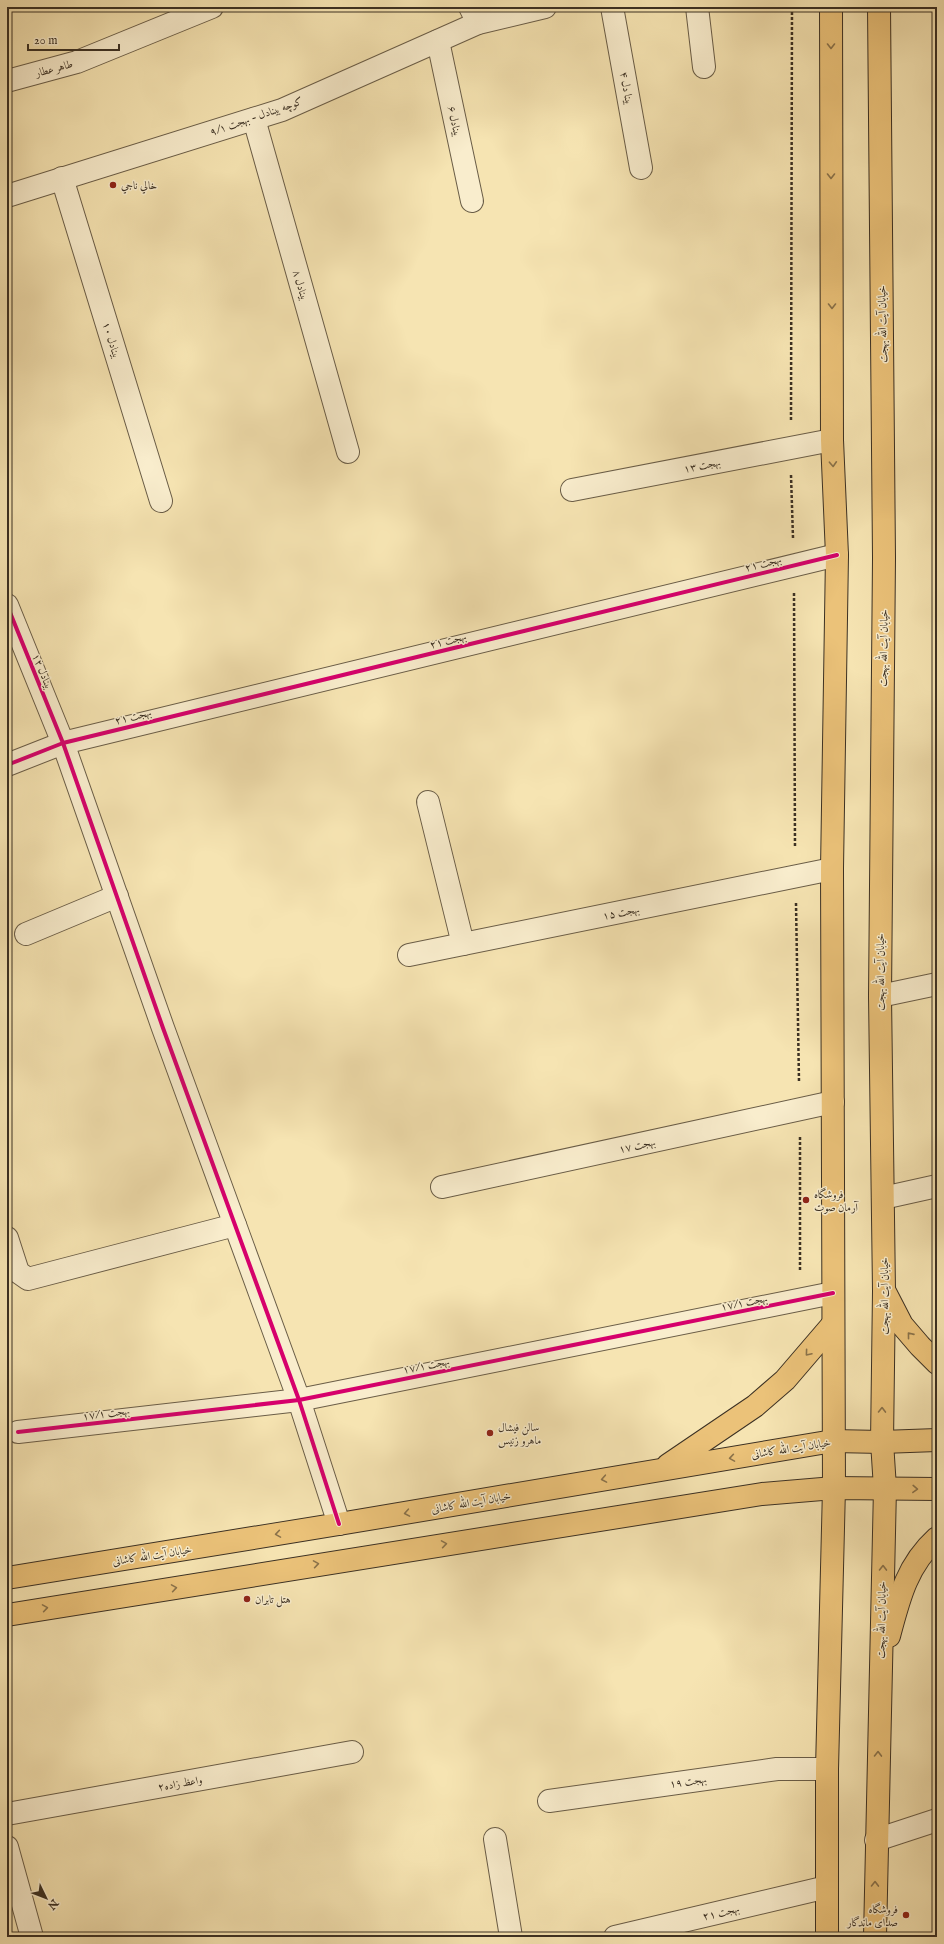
<svg xmlns="http://www.w3.org/2000/svg" width="944" height="1944" font-family="'IM FELL English',Amiri,serif">
<style>
.lines{fill:none;stroke-linecap:round;stroke-linejoin:round}
.minor-casing{stroke:#6a5d47;stroke-width:24}
.major-casing{stroke:#3b3023;stroke-width:24}
.path{stroke:#3b3023;stroke-width:2.5;stroke-dasharray:3 2;stroke-linecap:butt}
.minor{stroke:#f9edcd;stroke-width:22}
.major{stroke:#ebc279;stroke-width:22}
.cycleway-casing{stroke:#f9edcd;stroke-width:6}
.cycleway{stroke:#d6006c;stroke-width:4}
.oneway{stroke:#8a724a}
.poi-dot{fill:#8f2418;stroke:#f9edcd;stroke-width:1.5}
.labels{text-anchor:middle;stroke-width:3;stroke-linejoin:round;paint-order:stroke}
.street-label{font-size:11px;fill:#3b3023;stroke:#f9edcd}
.poi-label{font-size:11px;fill:#3b3023;stroke:#f9edcd;text-anchor:start}
</style>
<rect width="100%" height="100%" fill="#f6e4b2"/>
<filter id="stains"><feTurbulence type="fractalNoise" baseFrequency=".005" numOctaves="4"/><feColorMatrix values="0 0 0 0 .2 0 0 0 0 .09 0 0 0 0 .02 0 0 0 .5 -.17"/></filter>
<radialGradient id="worn" r=".72"><stop offset=".6" stop-color="#630" stop-opacity="0"/><stop offset="1" stop-color="#630" stop-opacity=".3"/></radialGradient>
<g class="lines">
<defs>
<g id="minor">
<path d="M470,7L478,23"/>
<path d="M612,7L641,168"/>
<path d="M697,7L704,67"/>
<path d="M438,41L472,201"/>
<path d="M7,81L77,62L212,7"/>
<path d="M254,119L348,452"/>
<path d="M62,178L161,501"/>
<path d="M7,196L282,110L478,23L545,7"/>
<path d="M572,490L832,440"/>
<path d="M7,605L63,743L163,1028L299,1400L339,1524"/>
<path d="M7,765L63,743L837,555"/>
<path d="M428,802L463,944"/>
<path d="M26,934L117,896"/>
<path d="M409,955L832,869"/>
<path d="M880,996L937,984"/>
<path d="M442,1187L833,1102"/>
<path d="M883,1198L937,1186"/>
<path d="M7,1238L18,1272L28,1279L235,1225"/>
<path d="M18,1432L299,1400L833,1293"/>
<path d="M549,1801L777,1769H827"/>
<path d="M7,1814L352,1752"/>
<path d="M495,1839L511,1937"/>
<path d="M876,1840L937,1820"/>
<path d="M7,1847L32,1937"/>
<path d="M615,1937L827,1887"/>
</g>
<g id="major">
<path d="M885,1292L902,1325L920,1346L937,1363"/>
<path d="M668,1465L755,1406L785,1380L833,1324"/>
<path d="M7,1578L339,1524L833,1441L882,1442L937,1440"/>
<path d="M7,1615L762,1494L834,1488L937,1489"/>
<path d="M889,1636C899,1598 907,1565 937,1538"/>
<path d="M827,1937V1769L834,1488L832,869L837,555L832,440L831,7"/>
<path d="M875,1937L885,1488L882,1442L884,1291L880,996L884,558L879,7"/>
</g>
</defs>
<use href="#minor" class="minor-casing"/>
<use href="#major" class="major-casing"/>
<g class="path">
<path d="M791,420L792,7"/>
<path d="M791,475L793,538"/>
<path d="M794,593L795,848"/>
<path d="M796,903L799,1082"/>
<path d="M800,1137V1272"/>
</g>
<use href="#minor" class="minor"/>
<use href="#major" class="major"/>
<defs>
<g id="cycleway">
<path d="M7,605L63,743L163,1028L299,1400L339,1524"/>
<path d="M7,765L63,743L837,555"/>
<path d="M18,1432L299,1400L833,1293"/>
</g>
</defs>
<use href="#cycleway" class="cycleway-casing"/>
<use href="#cycleway" class="cycleway"/>
</g>
<defs><path id="oneway-chevron" d="M-2-3.5L2.5 0L-2 3.5" fill="none" stroke-width="1.6" stroke-linecap="round" stroke-linejoin="round"/></defs>
<g class="oneway">
<use href="#oneway-chevron" transform="translate(831 46) rotate(90)"/>
<use href="#oneway-chevron" transform="translate(831 176) rotate(90)"/>
<use href="#oneway-chevron" transform="translate(832 306) rotate(90)"/>
<use href="#oneway-chevron" transform="translate(833 464) rotate(87)"/>
<use href="#oneway-chevron" transform="translate(910 1335) rotate(-129)"/>
<use href="#oneway-chevron" transform="translate(808 1353) rotate(130)"/>
<use href="#oneway-chevron" transform="translate(882 1410) rotate(-89)"/>
<use href="#oneway-chevron" transform="translate(732 1458) rotate(171)"/>
<use href="#oneway-chevron" transform="translate(604 1479) rotate(170)"/>
<use href="#oneway-chevron" transform="translate(915 1489) rotate(2)"/>
<use href="#oneway-chevron" transform="translate(407 1513) rotate(170)"/>
<use href="#oneway-chevron" transform="translate(278 1534) rotate(171)"/>
<use href="#oneway-chevron" transform="translate(444 1544) rotate(-9)"/>
<use href="#oneway-chevron" transform="translate(316 1564) rotate(-9)"/>
<use href="#oneway-chevron" transform="translate(883 1568) rotate(-89)"/>
<use href="#oneway-chevron" transform="translate(174 1588) rotate(-9)"/>
<use href="#oneway-chevron" transform="translate(45 1608) rotate(-9)"/>
<use href="#oneway-chevron" transform="translate(878 1754) rotate(-89)"/>
<use href="#oneway-chevron" transform="translate(875 1884) rotate(-89)"/>
</g>
<g class="poi-dot">
<circle cx="113" cy="185" r="4"/>
<circle cx="806" cy="1200" r="4"/>
<circle cx="490" cy="1433" r="4"/>
<circle cx="247" cy="1599" r="4"/>
<circle cx="906" cy="1915" r="4"/>
</g>
<g class="labels">
<g class="street-label">
<text transform="translate(54 68) rotate(-15)" y="4">طاهر عطار</text>
<text transform="translate(627 88) rotate(80)" y="4">بینا دل ۴</text>
<text transform="translate(256 116) rotate(-19)" y="4">کوچه بینادل - بهجت ۹/۱</text>
<text transform="translate(455 121) rotate(78)" y="4">بینادل ۶</text>
<text transform="translate(301 285) rotate(74)" y="4">بینادل ۸</text>
<text transform="translate(882 324) rotate(-91)" y="4">خیابان آیت الله بهجت</text>
<text transform="translate(112 340) rotate(73)" y="4">بینادل ۱۰</text>
<text transform="translate(702 465) rotate(-11)" y="4">بهجت ۱۳</text>
<text transform="translate(763 563) rotate(-14)" y="4">بهجت ۲۱</text>
<text transform="translate(448 640) rotate(-14)" y="4">بهجت ۲۱</text>
<text transform="translate(883 648) rotate(-89)" y="4">خیابان آیت الله بهجت</text>
<text transform="translate(43 671) rotate(68)" y="4">بینادل ۱۲</text>
<text transform="translate(133 716) rotate(-14)" y="4">بهجت ۲۱</text>
<text transform="translate(621 912) rotate(-11)" y="4">بهجت ۱۵</text>
<text transform="translate(880 972) rotate(-90)" y="4">خیابان آیت الله بهجت</text>
<text transform="translate(637 1145) rotate(-12)" y="4">بهجت ۱۷</text>
<text transform="translate(884 1296) rotate(-90)" y="4">خیابان آیت الله بهجت</text>
<text transform="translate(744 1302) rotate(-11)" y="4">بهجت ۱۷/۱</text>
<text transform="translate(426 1365) rotate(-11)" y="4">بهجت ۱۷/۱</text>
<text transform="translate(106 1413) rotate(-7)" y="4">بهجت ۱۷/۱</text>
<text transform="translate(791 1448) rotate(-9)" y="4">خیابان آیت الله کاشانی</text>
<text transform="translate(471 1502) rotate(-10)" y="4">خیابان آیت الله کاشانی</text>
<text transform="translate(152 1555) rotate(-9)" y="4">خیابان آیت الله کاشانی</text>
<text transform="translate(881 1620) rotate(-89)" y="4">خیابان آیت الله بهجت</text>
<text transform="translate(688 1781) rotate(-8)" y="4">بهجت ۱۹</text>
<text transform="translate(180 1783) rotate(-10)" y="4">واعظ زاده۲</text>
<text transform="translate(721 1912) rotate(-13)" y="4">بهجت ۲۱</text>
</g>
<g class="poi-label">
<text x="121" y="189">خالي ناجي</text>
<text x="814" y="1198">فروشگاه<tspan x="814" dy="13">آرمان صوت</tspan></text>
<text x="498" y="1431">سالن فیشال<tspan x="498" dy="13">ماهرو زنیس</tspan></text>
<text x="255" y="1603">هتل تابران</text>
<text x="898" y="1913" text-anchor="end">فروشگاه<tspan x="898" dy="13">صدای ماندگار</tspan></text>
</g>
</g>
<rect width="944" height="1944" fill="none" stroke="#f6e4b2" stroke-width="24"/>
<rect x="8" y="8" width="928" height="1928" fill="none" stroke="#3b3023" stroke-width="2"/>
<rect x="12" y="12" width="920" height="1920" fill="none" stroke="#3b3023"/>
<g transform="translate(46 1898) rotate(133)" stroke="#f9edcd" stroke-width="3" paint-order="stroke">
<path d="M0-3L7 15L0 10L-7 15Z" fill="#3b3023"/>
<text y="-6" font-size="11" font-weight="bold" text-anchor="middle" fill="#3b3023">N</text>
</g>
<path d="M28 44v6h91v-6" fill="none" stroke="#3b3023" stroke-width="2"/>
<text x="34" y="44" font-size="12" fill="#3b3023" stroke="#f9edcd" stroke-width="3" paint-order="stroke">20 m</text>
<rect width="100%" height="100%" filter="url(#stains)"/>
<rect width="100%" height="100%" fill="url(#worn)"/>
</svg>
